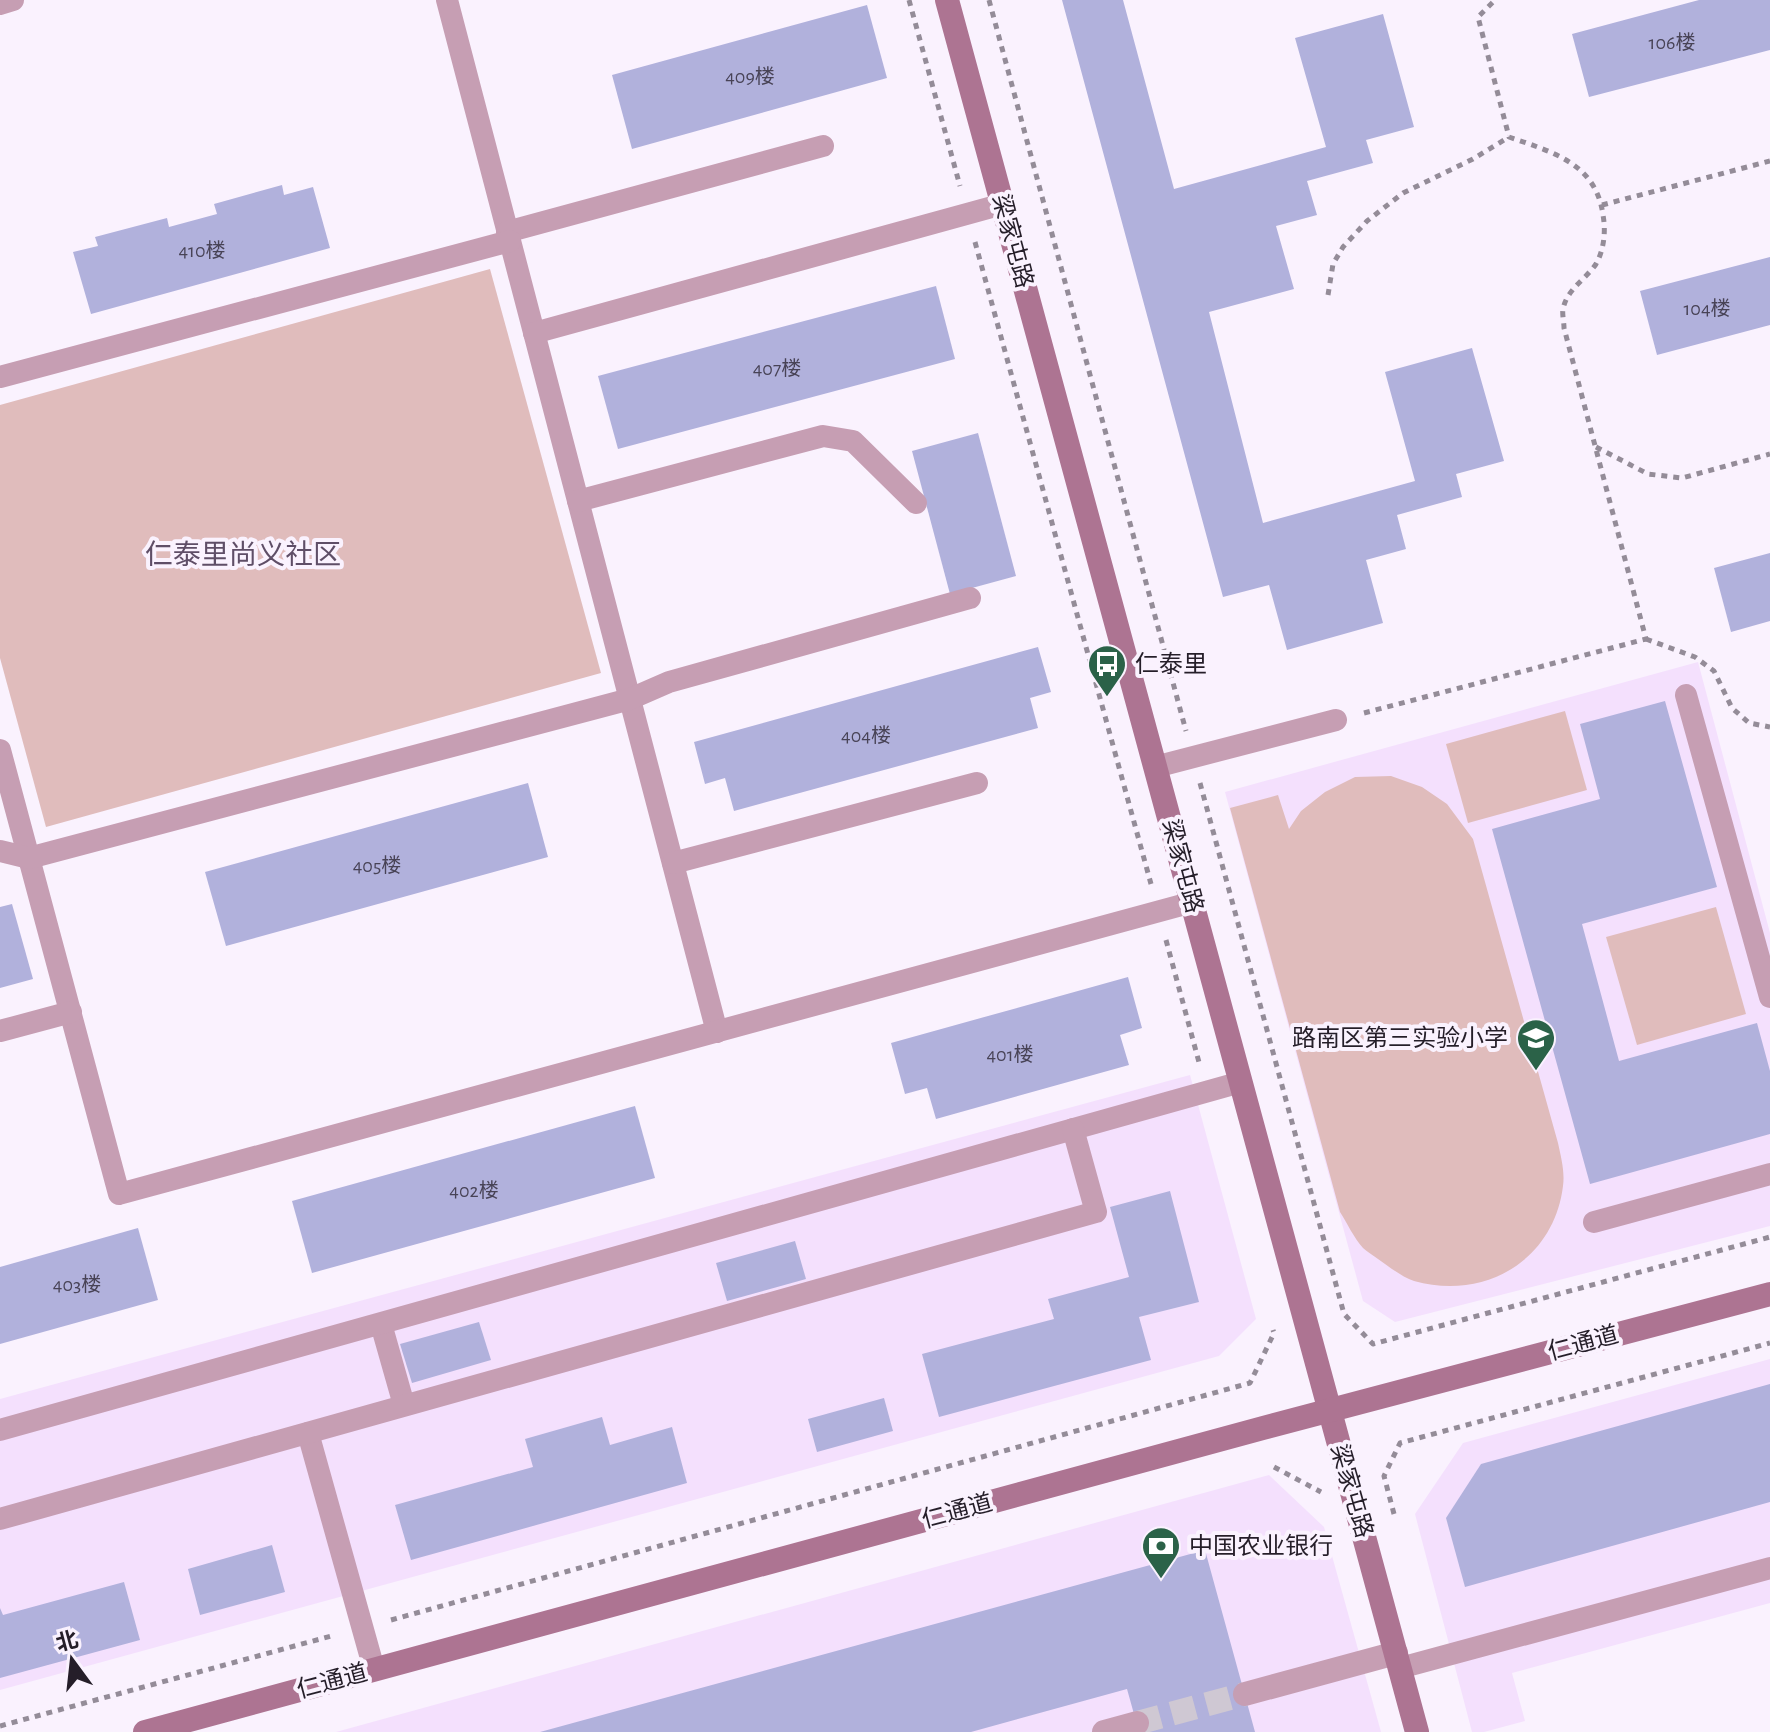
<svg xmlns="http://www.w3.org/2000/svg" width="1770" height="1732" font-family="'Alegreya Sans','Noto Sans SC',sans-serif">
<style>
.built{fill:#f4e0fd}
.green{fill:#e0bcbc}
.building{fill:#b1b1dc}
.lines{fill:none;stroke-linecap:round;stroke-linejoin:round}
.street-tunnel{stroke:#cfc8d3;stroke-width:24;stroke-dasharray:24 12;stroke-linecap:butt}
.path{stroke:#948c98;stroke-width:5;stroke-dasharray:6 6;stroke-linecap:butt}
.lane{stroke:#c69eb3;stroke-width:22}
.street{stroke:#c69eb3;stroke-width:24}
.secondary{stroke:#ad7492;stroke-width:24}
.labels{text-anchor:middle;stroke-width:8;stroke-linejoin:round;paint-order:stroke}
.number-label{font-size:20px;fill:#484356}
.street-label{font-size:24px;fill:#251e29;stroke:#faf2fe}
.poi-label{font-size:24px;fill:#251e29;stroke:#faf2fe;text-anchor:start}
.quarter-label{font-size:28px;fill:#5f4e67;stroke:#faf2fe}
</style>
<rect width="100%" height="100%" fill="#faf2fe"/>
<g class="built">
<path d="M1698,662L1770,933V1226L1395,1322L1363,1301L1225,792Z"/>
<path d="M1190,1075L1256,1319L1219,1356L0,1690V1399Z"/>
<path d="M1770,1359V1603L1512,1673L1525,1721L1484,1732H1472L1415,1514L1463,1443Z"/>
<path d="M1269,1475L1324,1527L1381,1732H336Z"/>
</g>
<g class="green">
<path d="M490,269L601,673L46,827L0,658V405Z"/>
<path d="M1565,711L1587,790L1468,823L1446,744Z"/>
<path d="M1391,776L1422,787L1447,804L1473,839L1558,1143C1561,1157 1565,1172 1563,1186C1554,1260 1485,1301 1414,1281C1402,1277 1388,1266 1378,1259C1373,1255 1367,1252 1363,1248C1354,1238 1347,1223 1340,1212L1230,808L1278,795L1289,829L1301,811L1325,792L1355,777Z"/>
<path d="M1716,907L1746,1014L1637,1045L1606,937Z"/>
</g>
<g class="building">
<path d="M1062,0H1123L1174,189L1326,147L1295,38L1383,14L1414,127L1366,140L1373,163L1307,181L1317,215L1276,226L1294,289L1209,312L1263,523L1415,481L1385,372L1472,348L1504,461L1456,474L1462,497L1397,515L1406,549L1366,560L1383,623L1287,650L1269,585L1223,597Z"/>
<path d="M1699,0H1770V50L1589,97L1572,34Z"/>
<path d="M867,5L887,78L632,149L612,75Z"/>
<path d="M282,185L284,195L313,187L330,248L91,314L73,252L98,246L95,237L167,218L169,227L217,214L214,204Z"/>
<path d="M1770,257V325L1657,355L1640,291Z"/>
<path d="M936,286L955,359L618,449L598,376Z"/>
<path d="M978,433L1016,576L950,594L912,451Z"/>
<path d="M1770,553V621L1731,632L1714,568Z"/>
<path d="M1038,647L1051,692L1030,698L1038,728L734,811L725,778L705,784L694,742Z"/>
<path d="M1665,701L1717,887L1582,924L1619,1061L1757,1023L1770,1071V1134L1590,1184L1492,829L1600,799L1580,724Z"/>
<path d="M528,783L548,857L226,946L205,872Z"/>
<path d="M12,904L33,979L0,988V907Z"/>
<path d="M1128,977L1142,1028L1120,1035L1129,1065L936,1119L927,1088L905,1094L891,1043Z"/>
<path d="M635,1106L655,1178L312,1273L292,1201Z"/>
<path d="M1170,1191L1199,1302L1139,1317L1151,1360L939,1417L922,1354L1054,1319L1048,1299L1129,1277L1110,1207Z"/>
<path d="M138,1228L158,1300L0,1344V1267Z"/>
<path d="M795,1241L806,1279L727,1301L716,1263Z"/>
<path d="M479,1322L491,1360L412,1383L400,1344Z"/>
<path d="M1770,1384V1502L1465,1587L1446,1518L1481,1464Z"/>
<path d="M884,1398L893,1431L817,1452L808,1419Z"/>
<path d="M602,1417L610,1445L672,1427L687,1483L411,1560L395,1505L533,1467L525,1439Z"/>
<path d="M272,1545L285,1592L200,1615L188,1569Z"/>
<path d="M1205,1550L1255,1732H1139L1127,1689L971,1732H540Z"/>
<path d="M124,1582L140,1640L0,1678V1608L3,1615Z"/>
</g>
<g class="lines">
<path class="street-tunnel" d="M1137,1723L1245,1694"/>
<g class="path">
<path d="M909,0L960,186"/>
<path d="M989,0L1186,731"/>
<path d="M1602,205L1770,161"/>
<path d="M975,242L1151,884"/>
<path d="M1328,295L1333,264L1343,247L1367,221L1403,193L1473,159L1509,137"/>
<path d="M1596,447L1648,474L1682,478L1770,454"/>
<path d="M1646,639L1695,657L1714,671L1732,708L1749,723L1770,727"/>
<path d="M1364,713L1646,639L1564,328C1564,322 1562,314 1563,309C1567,289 1586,279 1596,264C1604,250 1606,231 1603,215C1596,163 1552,152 1509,137L1478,17L1495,0"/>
<path d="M1200,783L1344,1314L1373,1344L1770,1237"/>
<path d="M1166,940L1200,1066"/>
<path d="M1274,1467L1321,1492"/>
<path d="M1394,1514L1384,1476L1400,1443L1770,1343"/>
<path d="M391,1620L1250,1383L1274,1333L1273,1330"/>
<path d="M0,1726L335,1635"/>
</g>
<g class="lane">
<path d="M447,0L717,1032"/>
<path d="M0,4L13,0"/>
<path d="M507,232L823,146"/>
<path d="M534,333L1003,204"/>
<path d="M0,377L510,241"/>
<path d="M578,501L823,436L853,441L916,503"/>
<path d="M1686,695L1770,997"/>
<path d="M0,750L119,1194L1193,902"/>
<path d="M1155,767L1336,720"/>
<path d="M0,851L29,858L630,699L669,682L970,598"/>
<path d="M673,863L977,783"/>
<path d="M0,1031L71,1012"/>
<path d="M1594,1222L1770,1174"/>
<path d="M381,1324L404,1405"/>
<path d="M0,1430L1241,1082"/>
<path d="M308,1433L374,1669"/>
<path d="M0,1519L1096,1212L1073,1129"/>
<path d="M1400,1668L1770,1568"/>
</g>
<g class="street">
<path d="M1245,1694L1396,1653"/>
<path d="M1104,1732L1137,1723"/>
</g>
<g class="secondary">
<path d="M947,0L1417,1732"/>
<path d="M145,1732L1263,1428L1770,1294"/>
</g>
</g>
<defs>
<symbol id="bus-pin" viewBox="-11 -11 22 30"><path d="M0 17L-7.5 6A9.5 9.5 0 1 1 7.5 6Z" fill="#2b6248" stroke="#faf2fe"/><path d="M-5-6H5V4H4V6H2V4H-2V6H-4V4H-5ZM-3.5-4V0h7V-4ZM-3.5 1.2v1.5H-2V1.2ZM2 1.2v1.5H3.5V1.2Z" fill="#fff"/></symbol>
<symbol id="school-pin" viewBox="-11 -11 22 30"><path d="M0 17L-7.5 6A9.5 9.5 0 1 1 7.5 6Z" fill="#2b6248" stroke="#faf2fe"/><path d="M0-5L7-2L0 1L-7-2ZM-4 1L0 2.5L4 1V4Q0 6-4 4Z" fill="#fff"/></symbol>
<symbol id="bank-pin" viewBox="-11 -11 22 30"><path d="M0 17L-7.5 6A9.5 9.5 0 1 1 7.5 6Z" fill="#2b6248" stroke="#faf2fe"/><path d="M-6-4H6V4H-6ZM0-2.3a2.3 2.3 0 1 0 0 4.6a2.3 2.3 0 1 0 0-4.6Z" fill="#fff"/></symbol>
</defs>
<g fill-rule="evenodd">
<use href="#bus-pin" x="1085" y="642" width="44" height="60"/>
<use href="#school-pin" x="1514" y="1016" width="44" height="60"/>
<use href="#bank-pin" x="1139" y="1524" width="44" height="60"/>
</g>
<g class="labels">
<g class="number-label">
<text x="1672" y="49">106楼</text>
<text x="750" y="83">409楼</text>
<text x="202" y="257">410楼</text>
<text x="1707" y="315">104楼</text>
<text x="777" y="375">407楼</text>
<text x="866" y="742">404楼</text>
<text x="377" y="872">405楼</text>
<text x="1010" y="1061">401楼</text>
<text x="474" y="1197">402楼</text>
<text x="77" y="1291">403楼</text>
</g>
<g class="street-label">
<text transform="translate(1013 241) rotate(75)" y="8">梁家屯路</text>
<text transform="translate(1183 866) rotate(75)" y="8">梁家屯路</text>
<text transform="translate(1583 1343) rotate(-15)" y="8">仁通道</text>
<text transform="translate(1352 1491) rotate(74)" y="8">梁家屯路</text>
<text transform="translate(957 1511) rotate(-15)" y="8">仁通道</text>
<text transform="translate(332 1681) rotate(-15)" y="8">仁通道</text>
</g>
<g class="poi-label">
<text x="1135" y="672">仁泰里</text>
<text x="1508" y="1046" text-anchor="end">路南区第三实验小学</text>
<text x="1189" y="1554">中国农业银行</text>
</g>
<g class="quarter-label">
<text x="243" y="564">仁泰里尚义社区</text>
</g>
</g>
<g transform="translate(72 1660) rotate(345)" stroke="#faf2fe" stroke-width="6" paint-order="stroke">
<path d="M0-6L14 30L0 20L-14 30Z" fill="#251e29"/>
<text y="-12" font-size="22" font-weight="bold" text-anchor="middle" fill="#251e29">北</text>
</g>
</svg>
